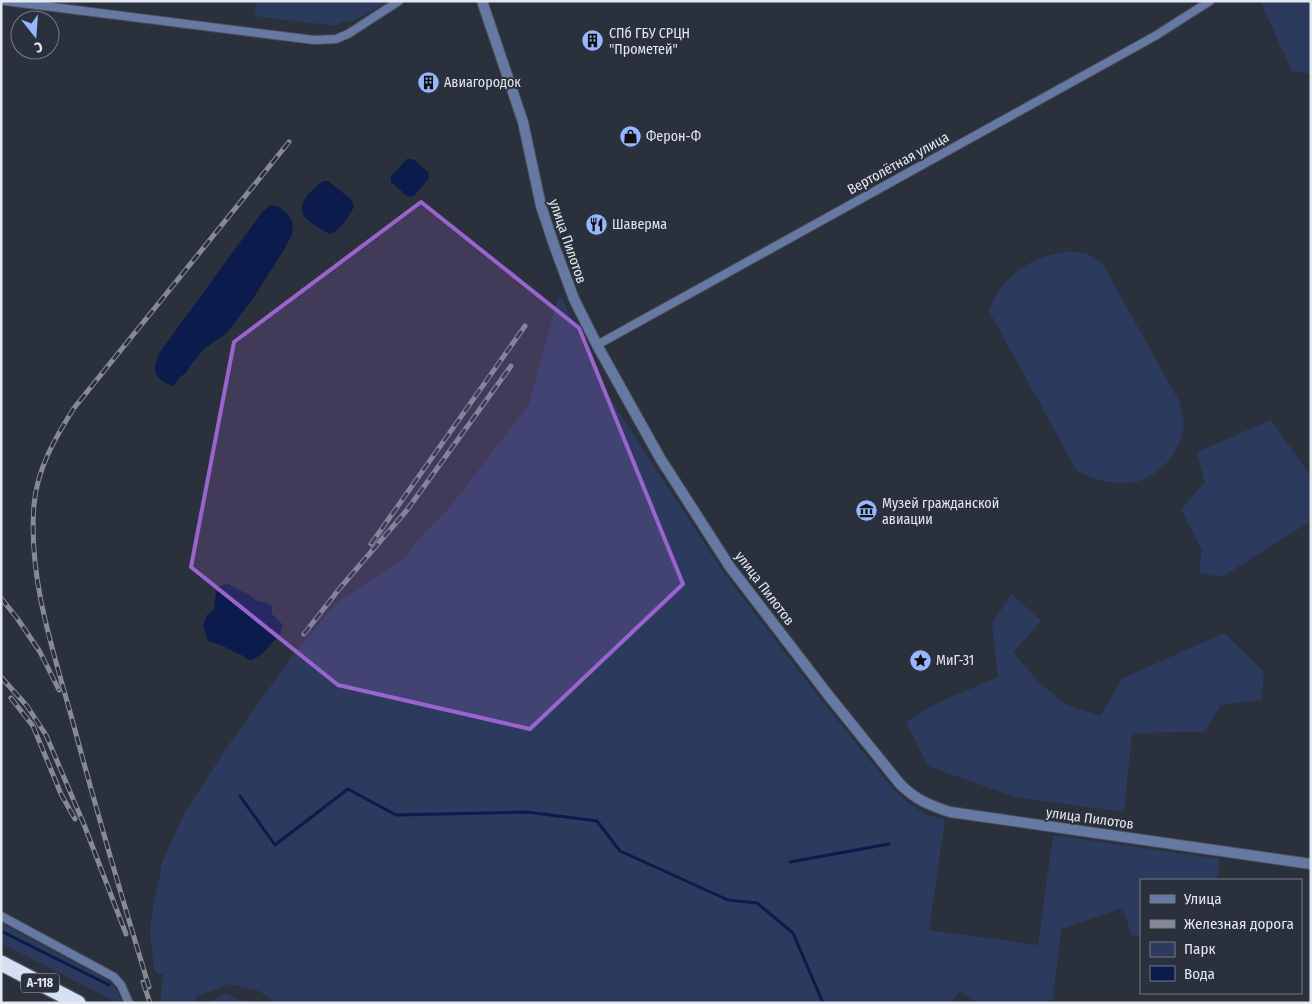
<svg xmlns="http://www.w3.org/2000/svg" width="1312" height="1004" font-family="'Fira Sans Condensed',sans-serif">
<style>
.green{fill:#2c3a5d}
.water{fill:#0b1b4c}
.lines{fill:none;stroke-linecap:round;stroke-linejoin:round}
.stream{stroke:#0b1b4c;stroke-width:3}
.minor-casing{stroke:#494d5a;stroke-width:10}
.tertiary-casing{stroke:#494d5a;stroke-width:12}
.motorway-casing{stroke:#494d5a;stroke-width:18}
.minor{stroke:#6679a3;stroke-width:8}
.tertiary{stroke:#6679a3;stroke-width:10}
.motorway{stroke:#d6e0f5;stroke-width:15}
.rail-casing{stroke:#858a94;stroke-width:5}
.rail{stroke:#2b303d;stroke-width:3;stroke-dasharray:9;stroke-linecap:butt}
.marked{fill:#9a64ce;fill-opacity:0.2;stroke:#9a64ce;stroke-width:4;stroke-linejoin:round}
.labels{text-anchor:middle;stroke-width:4;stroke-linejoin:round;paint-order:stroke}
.shield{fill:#2b303d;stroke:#acb1ba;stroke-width:1}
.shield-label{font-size:12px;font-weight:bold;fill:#e4e8f0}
.poi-label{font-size:14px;fill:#e4e8f0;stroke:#2b303d;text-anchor:start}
.street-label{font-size:14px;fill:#e4e8f0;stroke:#2b303d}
</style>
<rect width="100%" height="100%" fill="#2b303d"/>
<g class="green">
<path d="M257,1H389L351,22L342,21L336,26L254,16Z"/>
<path d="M1260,1H1311V74L1292,71Z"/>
<path d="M1070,251C1083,252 1092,255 1102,263L1179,401C1181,409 1184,416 1184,424C1181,454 1156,482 1126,483C1109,484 1091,478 1077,471L989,311C1002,274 1032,256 1070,251Z"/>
<path d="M558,297L563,300L600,383L723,572L822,701L893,789L907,802L925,814L945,820L929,930L1038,945L1053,835L1220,859L1217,880H1141V936H1132L1122,908L1061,929L1053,999L1045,1003H978L960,992L950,1003H276L259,991L229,984L197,996L194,1003H162L161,993L163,974H158L154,970L150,931L154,902L163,860L184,814L223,753L293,655L337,602L405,557L422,535L450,507L529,404Z"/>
<path d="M1271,420L1309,474L1311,478V521L1222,577L1199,573L1202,550L1181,510L1205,482L1197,452Z"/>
<path d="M1012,594L1041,621L1013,653L1039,682L1066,705L1101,716L1121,679L1224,633L1264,672L1261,700L1221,705L1204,732L1132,733L1124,812L1015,797L928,766L906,722L935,704L998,677L992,623Z"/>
<path d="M1,923L105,979L115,987L122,1003H118L1,943Z"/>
<path d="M225,993L237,999L252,1003H209Z"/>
</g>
<g class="water">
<path d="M407,159H413L428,172L429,178L414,196H407L391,182V176Z"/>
<path d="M323,181H328L352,200L354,207C348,217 341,231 329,234C322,229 311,224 305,217C294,204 314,188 323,181Z"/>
<path d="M271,205L279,207L288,214L293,223L292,234L285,248L256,294L227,333L204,349L190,366L187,372L179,378L174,386C153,380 151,370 160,352L263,211Z"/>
<path d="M228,584L251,596L257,601L267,603L272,607V614L283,625L280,634L262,654L252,660H248L245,657L221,645L208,641L203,626L207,615L214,610L216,592L219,589V586Z"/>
</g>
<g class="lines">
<g class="stream">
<path d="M240,796L275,845L348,789L396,815L527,812L597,821L620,851L728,900L757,903L793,933L823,1003"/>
<path d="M790,862L889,844"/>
<path d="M1,931L109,985"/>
</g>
<defs>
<g id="minor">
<path d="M5,1L314,40L336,39L348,34L399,1"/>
<path d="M597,345L1155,36L1210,1"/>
<path d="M1,916L114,977L121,985L129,1003"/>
</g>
<path id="tertiary" d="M482,1L523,122L541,206L554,245L574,299L597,345L660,458L730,567L829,696L900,784C916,800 929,805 950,812L1311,864"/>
<path id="motorway" d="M1,963L78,1003"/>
</defs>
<use href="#minor" class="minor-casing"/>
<use href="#tertiary" class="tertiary-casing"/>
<use href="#motorway" class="motorway-casing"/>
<use href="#minor" class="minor"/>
<use href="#tertiary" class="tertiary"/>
<use href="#motorway" class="motorway"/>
<defs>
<g id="rail">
<path d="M371,544L525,326"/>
<path d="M1,598L17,618L40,652L59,690"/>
<path d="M304,634L340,588L407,510L511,366"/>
<path d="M1,677L27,706L46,735L85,827L126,934"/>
<path d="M11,698L33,726L61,794L75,819"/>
<path d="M143,982L150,1003"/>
<path d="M149,987C122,898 96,809 72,719C53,650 28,578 34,505C37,469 55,438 74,408L289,142"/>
</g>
</defs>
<use href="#rail" class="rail-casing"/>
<use href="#rail" class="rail"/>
</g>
<path class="marked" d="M421,202L579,328L683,584L530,729L338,685L191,567L234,342Z"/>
<defs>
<symbol id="building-disc" viewBox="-11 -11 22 22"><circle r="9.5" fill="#96b6fd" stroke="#2b303d"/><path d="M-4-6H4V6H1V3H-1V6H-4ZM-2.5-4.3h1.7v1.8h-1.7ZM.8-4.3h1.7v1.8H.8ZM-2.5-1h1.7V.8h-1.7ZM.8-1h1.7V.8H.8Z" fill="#111"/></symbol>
<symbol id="shop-disc" viewBox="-11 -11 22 22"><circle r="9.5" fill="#96b6fd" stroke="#2b303d"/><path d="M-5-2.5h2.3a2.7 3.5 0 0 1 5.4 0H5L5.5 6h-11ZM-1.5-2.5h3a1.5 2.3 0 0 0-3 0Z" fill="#111"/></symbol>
<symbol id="restaurant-disc" viewBox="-11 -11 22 22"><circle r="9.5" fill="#96b6fd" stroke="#2b303d"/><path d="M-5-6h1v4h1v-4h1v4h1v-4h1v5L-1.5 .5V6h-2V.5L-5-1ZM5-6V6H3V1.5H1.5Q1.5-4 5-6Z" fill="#111"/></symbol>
<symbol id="museum-disc" viewBox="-11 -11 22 22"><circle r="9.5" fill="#96b6fd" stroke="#2b303d"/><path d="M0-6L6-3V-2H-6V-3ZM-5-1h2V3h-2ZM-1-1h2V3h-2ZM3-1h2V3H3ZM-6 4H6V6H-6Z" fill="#111"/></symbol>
<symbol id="sight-disc" viewBox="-11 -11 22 22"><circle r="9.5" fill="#96b6fd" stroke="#2b303d"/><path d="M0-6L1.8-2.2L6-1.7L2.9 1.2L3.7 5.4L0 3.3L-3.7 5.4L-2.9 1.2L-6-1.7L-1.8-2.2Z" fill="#111"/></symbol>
</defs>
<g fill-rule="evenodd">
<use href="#building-disc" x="580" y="28" width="25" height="25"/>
<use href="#building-disc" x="416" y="70" width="25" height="25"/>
<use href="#shop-disc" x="618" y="124" width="25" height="25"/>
<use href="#restaurant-disc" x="584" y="212" width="25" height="25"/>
<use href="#museum-disc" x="854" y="498" width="25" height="25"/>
<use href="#sight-disc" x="908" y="648" width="25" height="25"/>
</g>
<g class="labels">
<rect class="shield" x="21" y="973.5" width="38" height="19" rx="4"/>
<g class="shield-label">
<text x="40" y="987">А-118</text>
</g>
<g class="poi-label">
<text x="609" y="38">СПб ГБУ СРЦН<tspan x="609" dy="16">"Прометей"</tspan></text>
<text x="444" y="87">Авиагородок</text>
<text x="646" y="141">Ферон-Ф</text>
<text x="612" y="229">Шаверма</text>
<text x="882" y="508">Музей гражданской<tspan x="882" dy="16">авиации</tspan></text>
<text x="936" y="665">МиГ-31</text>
</g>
<g class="street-label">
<text transform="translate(898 163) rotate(-29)" y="5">Вертолётная улица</text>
<text transform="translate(568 241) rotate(71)" y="5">улица Пилотов</text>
<text transform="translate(765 588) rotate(53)" y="5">улица Пилотов</text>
<text transform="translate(1090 818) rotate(8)" y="5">улица Пилотов</text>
</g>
</g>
<rect width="1312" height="1004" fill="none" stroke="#e4e8f0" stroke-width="5"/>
<rect x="1140" y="879" width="162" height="115" fill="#2b303d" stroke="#757a85"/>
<rect x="1150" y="895" width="25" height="8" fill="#6679a3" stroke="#757a85"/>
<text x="1184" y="904" font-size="15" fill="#e4e8f0">Улица</text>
<rect x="1150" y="920" width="25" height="8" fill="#858a94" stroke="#757a85"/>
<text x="1184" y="929" font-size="15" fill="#e4e8f0">Железная дорога</text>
<rect x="1150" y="942" width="25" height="15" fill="#2c3a5d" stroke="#757a85"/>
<text x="1184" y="954" font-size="15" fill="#e4e8f0">Парк</text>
<rect x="1150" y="966" width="25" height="15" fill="#0b1b4c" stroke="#757a85"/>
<text x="1184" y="979" font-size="15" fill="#e4e8f0">Вода</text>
<g transform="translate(35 35) rotate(163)"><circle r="24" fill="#2b303d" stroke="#757a85"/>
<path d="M0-4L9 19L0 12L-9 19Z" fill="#96b6fd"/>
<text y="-8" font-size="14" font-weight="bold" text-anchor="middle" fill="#e4e8f0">С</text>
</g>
</svg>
